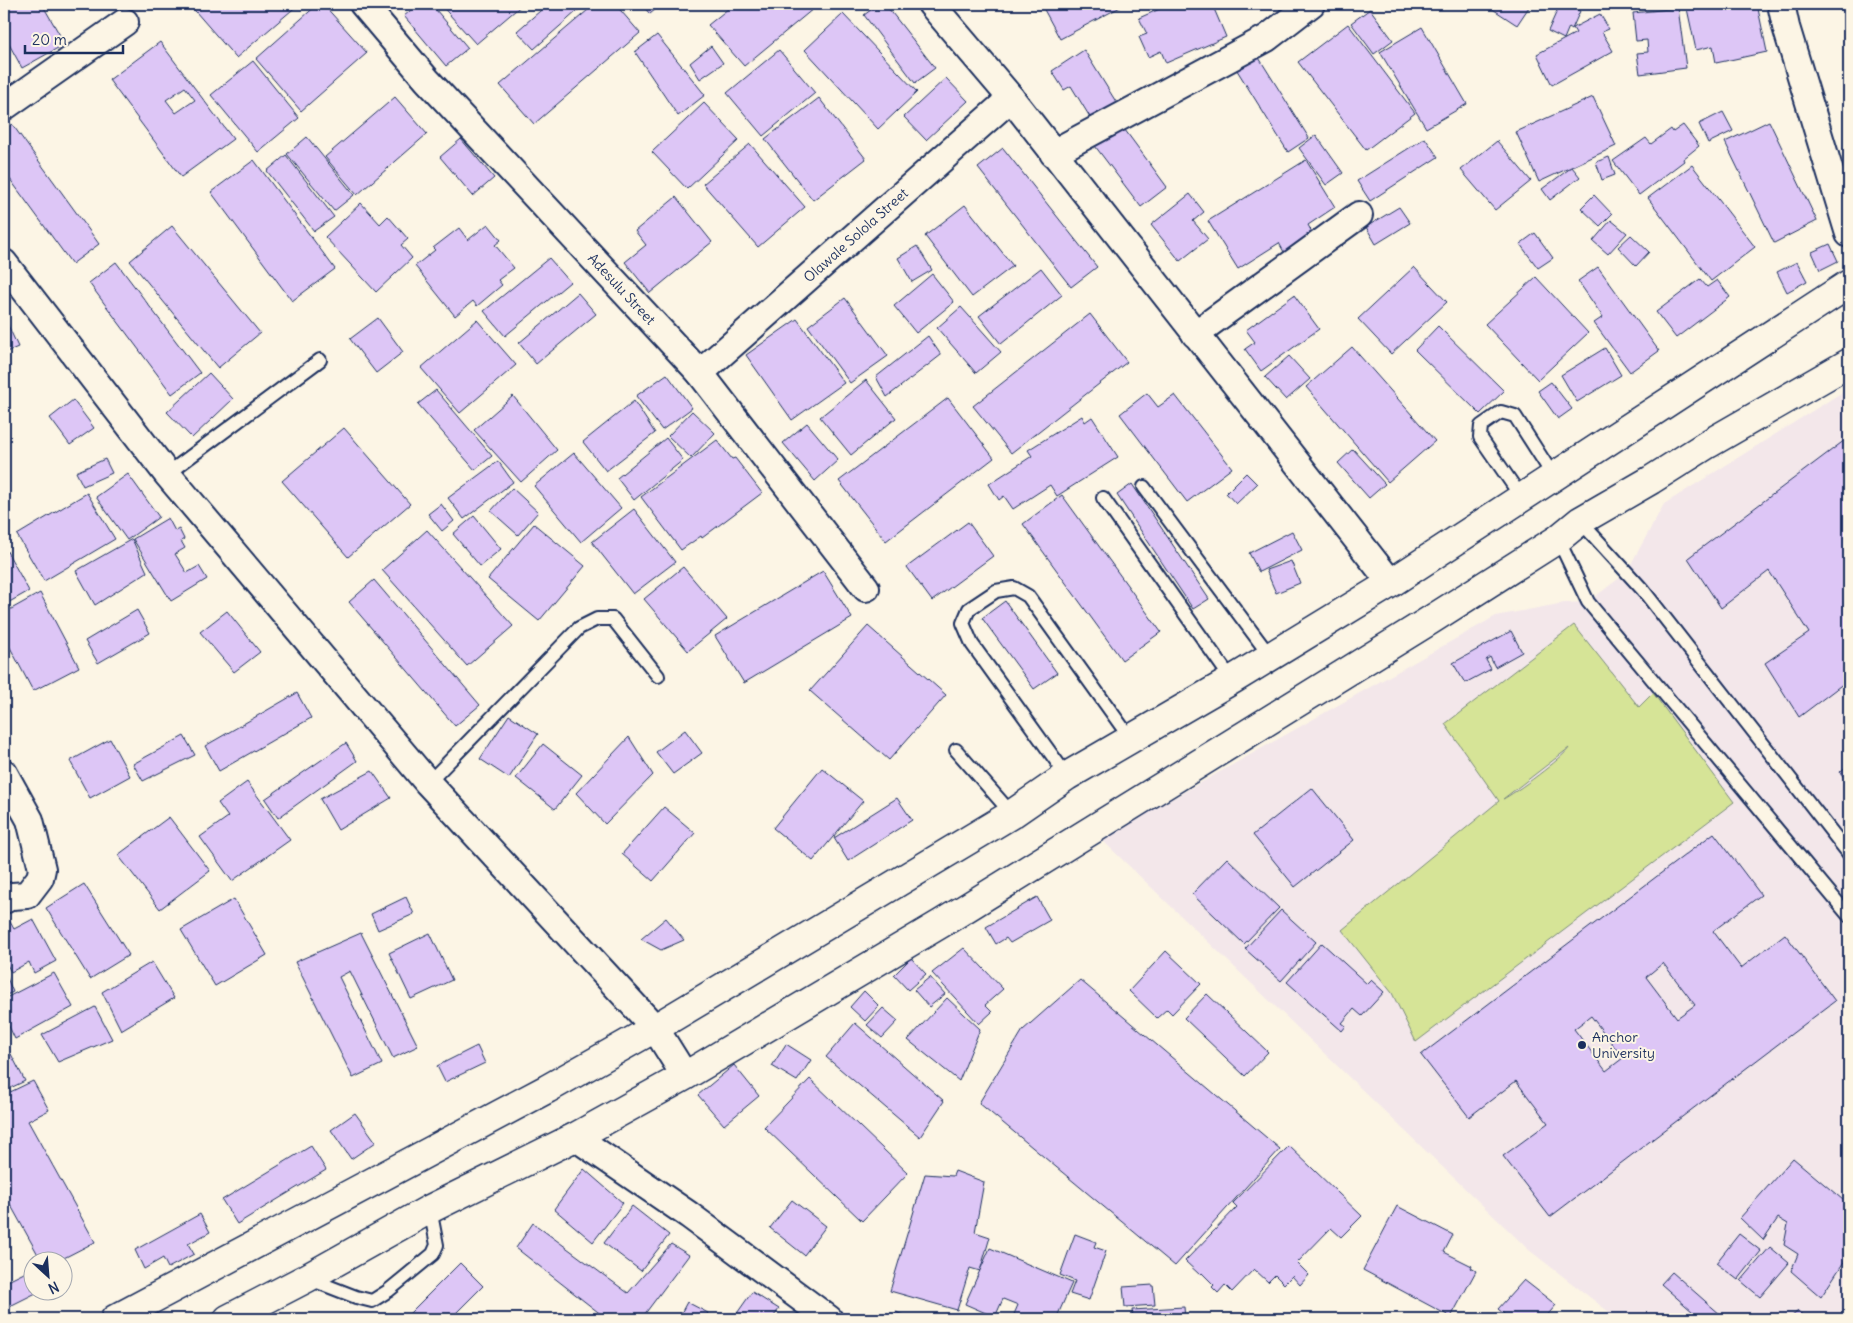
<svg xmlns="http://www.w3.org/2000/svg" width="1853" height="1323" font-family="Delius,sans-serif">
<style>
.built{fill:#f3e7ea}
.green{fill:#d6e497;stroke:#788a7a;fill-rule:evenodd}
.building{fill:#ddc6f6;stroke:#1b2f5e;fill-rule:evenodd}
.lines{fill:none;stroke-linecap:round;stroke-linejoin:round}
.service-casing{stroke:#1b2f5e;stroke-width:16}
.minor-casing{stroke:#1b2f5e;stroke-width:30}
.tertiary-casing{stroke:#1b2f5e;stroke-width:31}
.service{stroke:#fcf5e5;stroke-width:12}
.minor{stroke:#fcf5e5;stroke-width:26}
.tertiary{stroke:#fcf5e5;stroke-width:28}
.poi-dot{fill:#1b2f5e;stroke:#fcf5e5;stroke-width:2}
.labels{text-anchor:middle;stroke-width:4;stroke-linejoin:round;paint-order:stroke}
.street-label{font-size:14px;fill:#1b2f5e;stroke:#fcf5e5}
.poi-label{font-size:14px;fill:#1b2f5e;stroke:#fcf5e5;text-anchor:start}
</style>
<rect width="100%" height="100%" fill="#fcf5e5"/>
<filter id="ink" filterUnits="userSpaceOnUse"><feTurbulence type="fractalNoise" baseFrequency=".02" numOctaves="2"/><feDisplacementMap in="SourceGraphic" scale="10" xChannelSelector="R" yChannelSelector="G"/><feConvolveMatrix kernelMatrix="1 2 1 2 8 2 1 2 1" color-interpolation-filters="sRGB"/></filter>
<g filter="url(#ink)">
<path class="built" d="M1849,388V1319H1618L1529,1250L1101,839L1496,616L1564,603L1588,602L1626,573L1664,504Z"/>
<path class="green" d="M1574,625L1639,707L1653,693L1734,802L1416,1042L1392,993L1342,930L1499,801L1445,724ZM1569,748C1564,757 1514,794 1503,799Z"/>
<g class="building">
<path d="M4,4H42L65,44L22,68L4,35Z"/>
<path d="M189,4H299L236,58Z"/>
<path d="M318,4H323L367,53L301,111L256,59Z"/>
<path d="M419,4H431L468,48L446,66L404,16Z"/>
<path d="M440,4H523L476,44Z"/>
<path d="M548,4H585L534,49L517,31Z"/>
<path d="M595,4H615L640,33L534,124L500,85Z"/>
<path d="M641,4H662L650,14Z"/>
<path d="M734,4H819L744,66L708,25Z"/>
<path d="M879,4H885L935,68L915,83L864,15Z"/>
<path d="M1041,4H1126L1060,39Z"/>
<path d="M1171,4H1212L1226,37L1166,63L1161,51L1148,57L1139,37L1147,34L1139,18Z"/>
<path d="M1485,4H1531L1517,25Z"/>
<path d="M1560,4L1580,11L1572,29L1569,27L1564,39L1548,31Z"/>
<path d="M1686,4H1757L1767,52L1716,63L1713,46L1696,50Z"/>
<path d="M1844,4H1849V20Z"/>
<path d="M1678,8L1686,68L1640,74L1637,53L1648,52L1647,40L1636,41L1633,13Z"/>
<path d="M1370,9L1393,40L1374,54L1351,23Z"/>
<path d="M843,14L917,92L878,129L805,50Z"/>
<path d="M1600,14L1609,29L1602,32L1613,51L1552,85L1537,54L1576,33L1573,28Z"/>
<path d="M1348,24L1415,113L1366,150L1298,62Z"/>
<path d="M1422,27L1467,104L1426,128L1380,52Z"/>
<path d="M657,35L705,95L678,116L635,52Z"/>
<path d="M160,42L233,139L181,177L109,80ZM185,87L195,100L176,113L166,100Z"/>
<path d="M711,46L723,63L700,79L690,63Z"/>
<path d="M779,50L815,93L763,136L727,93Z"/>
<path d="M1084,50L1118,105L1093,122L1071,86L1064,90L1052,71Z"/>
<path d="M1256,53L1309,138L1288,152L1235,67Z"/>
<path d="M253,61L299,118L258,152L211,95Z"/>
<path d="M946,78L968,101L926,140L904,117Z"/>
<path d="M395,97L427,134L357,195L325,157Z"/>
<path d="M1593,97L1616,146L1539,182L1516,132Z"/>
<path d="M819,98L866,159L813,200L765,139Z"/>
<path d="M704,103L739,140L687,189L652,152Z"/>
<path d="M1723,112L1733,131L1708,143L1699,124Z"/>
<path d="M1769,121L1817,221L1774,243L1725,142Z"/>
<path d="M12,124L99,244L72,264L4,171V130Z"/>
<path d="M1683,125L1699,146L1683,159L1684,161L1639,195L1613,161L1646,138L1651,144L1671,129L1673,132Z"/>
<path d="M1122,126L1167,187L1141,207L1095,146Z"/>
<path d="M1316,135L1343,173L1326,185L1299,148Z"/>
<path d="M307,137L354,195L334,211L287,154Z"/>
<path d="M1425,138L1438,157L1370,201L1357,181Z"/>
<path d="M461,139L494,178L473,196L440,157Z"/>
<path d="M1497,141L1531,181L1495,210L1461,170Z"/>
<path d="M750,144L805,207L758,247L703,184Z"/>
<path d="M1003,148L1097,267L1071,287L978,168Z"/>
<path d="M286,155L334,217L314,231L267,171Z"/>
<path d="M1609,157L1615,175L1602,180L1596,162Z"/>
<path d="M254,160L335,269L292,301L211,192Z"/>
<path d="M1306,160L1335,207L1308,225L1313,234L1284,252L1279,243L1238,269L1208,221Z"/>
<path d="M1692,165L1755,247L1711,281L1648,198Z"/>
<path d="M1572,167L1580,177L1550,200L1542,189Z"/>
<path d="M1190,194L1204,212L1193,221L1208,239L1180,261L1151,225Z"/>
<path d="M1594,195L1612,214L1600,226L1581,208Z"/>
<path d="M676,197L712,242L650,293L625,262L646,245L635,231Z"/>
<path d="M361,203L380,224L388,216L408,239L401,245L412,258L376,292L325,237Z"/>
<path d="M965,205L1013,266L972,297L925,236Z"/>
<path d="M1399,207L1410,223L1376,244L1366,227Z"/>
<path d="M1611,220L1627,233L1608,254L1593,241Z"/>
<path d="M488,224L501,240L495,245L514,268L498,280L502,285L477,306L473,301L455,316L415,266L435,250L433,248L459,228L468,240Z"/>
<path d="M172,226L260,333L218,368L130,261Z"/>
<path d="M1535,233L1553,258L1538,268L1520,244Z"/>
<path d="M1631,235L1649,252L1636,266L1618,247Z"/>
<path d="M1830,244L1838,261L1820,270L1812,252Z"/>
<path d="M917,246L932,270L912,282L898,258Z"/>
<path d="M549,258L570,282L505,336L484,311Z"/>
<path d="M116,262L200,373L172,394L89,283Z"/>
<path d="M1797,262L1807,281L1787,292L1777,272Z"/>
<path d="M1414,267L1447,302L1391,354L1358,319Z"/>
<path d="M1598,267L1659,351L1630,372L1594,323L1603,317L1578,281Z"/>
<path d="M1041,268L1062,295L1001,344L979,316Z"/>
<path d="M932,274L954,302L916,333L894,306Z"/>
<path d="M1536,277L1588,333L1538,380L1485,324Z"/>
<path d="M1700,279L1707,287L1717,280L1730,297L1676,338L1656,312Z"/>
<path d="M578,293L596,314L536,364L519,343Z"/>
<path d="M1294,295L1319,329L1261,371L1245,349L1255,342L1246,330Z"/>
<path d="M845,298L888,356L850,383L808,326Z"/>
<path d="M961,307L1001,352L976,373L937,328Z"/>
<path d="M1090,314L1127,362L1011,453L973,406Z"/>
<path d="M378,318L403,352L376,373L350,339Z"/>
<path d="M797,319L844,383L792,420L746,355Z"/>
<path d="M477,320L516,365L460,413L421,368Z"/>
<path d="M7,323L18,347L4,353V324Z"/>
<path d="M1438,326L1504,391L1480,414L1415,350Z"/>
<path d="M928,336L941,355L887,397L876,377Z"/>
<path d="M1352,347L1435,441L1388,482L1306,387Z"/>
<path d="M1605,348L1621,375L1577,402L1561,375Z"/>
<path d="M1289,356L1310,379L1286,400L1265,377Z"/>
<path d="M209,373L233,399L192,438L167,412Z"/>
<path d="M667,374L692,408L662,430L636,396Z"/>
<path d="M866,380L896,418L851,455L820,417Z"/>
<path d="M1551,382L1572,409L1558,419L1538,391Z"/>
<path d="M436,390L492,456L475,470L418,404Z"/>
<path d="M1147,393L1158,407L1175,395L1232,468L1187,502L1120,414Z"/>
<path d="M513,396L557,450L521,482L474,430Z"/>
<path d="M948,398L994,458L886,541L839,481Z"/>
<path d="M73,400L94,428L70,445L50,418Z"/>
<path d="M634,401L655,433L606,471L583,442Z"/>
<path d="M692,411L715,433L691,458L668,436Z"/>
<path d="M1082,416L1085,422L1092,417L1118,457L1057,496L1050,485L1013,509L1004,496L999,500L989,484L1032,456L1028,450Z"/>
<path d="M807,423L838,460L815,481L783,443Z"/>
<path d="M344,428L410,504L348,557L282,481Z"/>
<path d="M1849,437V526L1848,527L1849,529V689L1844,683L1799,717L1765,663L1809,633L1769,571L1721,608L1688,558Z"/>
<path d="M666,438L683,460L634,500L617,478Z"/>
<path d="M717,440L732,459L735,458L762,493L702,538L701,536L681,550L641,497Z"/>
<path d="M1353,449L1385,484L1369,498L1338,463Z"/>
<path d="M574,453L621,508L581,542L534,486Z"/>
<path d="M105,459L112,473L83,486L76,472Z"/>
<path d="M498,461L513,482L464,519L448,498Z"/>
<path d="M1246,473L1257,484L1236,504L1226,493Z"/>
<path d="M128,474L159,517L127,540L96,497Z"/>
<path d="M1132,484L1209,599L1193,609L1117,495Z"/>
<path d="M512,488L538,512L518,535L491,511Z"/>
<path d="M87,493L115,539L44,581L17,535Z"/>
<path d="M1062,495L1161,632L1122,660L1023,524Z"/>
<path d="M441,504L454,521L442,531L428,514Z"/>
<path d="M634,509L675,562L633,594L592,542Z"/>
<path d="M474,516L501,549L480,566L453,534Z"/>
<path d="M168,518L175,531L179,529L184,539L181,541L185,548L175,554L187,573L199,566L207,579L171,601L133,539Z"/>
<path d="M968,522L993,556L932,601L907,567Z"/>
<path d="M534,524L585,566L539,621L488,579Z"/>
<path d="M427,530L513,626L467,666L382,570Z"/>
<path d="M1292,531L1302,550L1259,572L1249,553Z"/>
<path d="M132,539L147,572L95,605L76,571Z"/>
<path d="M4,546L29,591L4,605Z"/>
<path d="M1291,561L1300,583L1276,593L1266,570Z"/>
<path d="M683,567L727,619L688,651L644,599Z"/>
<path d="M823,571L852,618L744,683L715,636Z"/>
<path d="M374,580L480,705L455,726L349,602Z"/>
<path d="M40,593L79,667L33,691L4,636V613Z"/>
<path d="M1005,601L1057,673L1034,689L982,618Z"/>
<path d="M137,610L150,633L98,663L85,641Z"/>
<path d="M227,611L260,652L234,672L200,632Z"/>
<path d="M868,626L946,695L889,760L810,691Z"/>
<path d="M1511,631L1522,652L1495,667L1490,657L1486,660L1491,669L1465,683L1453,663Z"/>
<path d="M297,693L311,718L219,771L205,746Z"/>
<path d="M509,715L538,734L509,778L480,759Z"/>
<path d="M685,730L702,753L673,774L656,752Z"/>
<path d="M184,736L195,755L143,781L133,764Z"/>
<path d="M629,737L653,775L605,824L576,793Z"/>
<path d="M110,739L130,776L90,798L70,761Z"/>
<path d="M346,743L357,761L278,818L265,799Z"/>
<path d="M543,744L582,775L555,809L516,778Z"/>
<path d="M1849,764V785L1840,772Z"/>
<path d="M822,768L863,801L813,861L773,828Z"/>
<path d="M372,771L391,798L338,830L320,799Z"/>
<path d="M247,782L290,840L232,881L200,837L228,817L218,803Z"/>
<path d="M1312,788L1354,840L1295,887L1253,835Z"/>
<path d="M897,798L912,820L848,861L834,838Z"/>
<path d="M664,807L695,833L653,881L622,854Z"/>
<path d="M169,817L210,871L160,909L118,855Z"/>
<path d="M1714,833L1761,895L1713,931L1741,968L1785,934L1835,1001L1550,1217L1503,1156L1548,1123L1516,1081L1469,1117L1421,1055ZM1663,963L1695,1005L1677,1018L1646,977ZM1591,1016L1623,1058L1606,1071L1574,1029Z"/>
<path d="M1227,858L1279,908L1244,944L1192,894Z"/>
<path d="M84,884L129,955L90,979L46,908Z"/>
<path d="M406,897L414,914L378,930L371,914Z"/>
<path d="M1037,897L1050,920L1010,943L1006,938L996,944L986,927Z"/>
<path d="M234,899L267,955L215,986L181,930Z"/>
<path d="M1281,910L1316,942L1281,981L1245,949Z"/>
<path d="M4,911L14,929L33,919L56,961L34,973L29,962L11,972L4,959Z"/>
<path d="M666,918L684,940L661,950L641,939Z"/>
<path d="M361,933L418,1046L393,1058L350,971L339,977L382,1064L353,1078L295,962Z"/>
<path d="M430,933L452,980L411,999L389,953Z"/>
<path d="M1322,943L1367,984L1371,980L1384,992L1362,1016L1354,1009L1342,1023L1346,1026L1342,1031L1287,982Z"/>
<path d="M964,948L1003,989L985,1005L992,1012L979,1024L932,973Z"/>
<path d="M1166,951L1201,984L1172,1014L1167,1009L1157,1018L1129,991Z"/>
<path d="M911,958L926,974L908,990L894,975Z"/>
<path d="M152,962L174,998L121,1030L102,992Z"/>
<path d="M4,971L13,992L4,996Z"/>
<path d="M54,973L73,1007L15,1039L4,1016V999Z"/>
<path d="M930,977L945,994L929,1007L914,990Z"/>
<path d="M1080,980L1280,1149L1175,1266L979,1103L1023,1030Z"/>
<path d="M864,991L879,1006L865,1021L850,1007Z"/>
<path d="M1207,994L1268,1052L1245,1076L1184,1018Z"/>
<path d="M947,998L980,1029L959,1081L908,1040Z"/>
<path d="M95,1007L112,1039L58,1062L42,1035Z"/>
<path d="M883,1008L898,1021L882,1038L867,1025Z"/>
<path d="M855,1023L944,1101L920,1137L826,1057Z"/>
<path d="M786,1044L811,1060L797,1081L772,1066Z"/>
<path d="M477,1046L485,1063L445,1082L437,1066Z"/>
<path d="M11,1054L25,1081L4,1091V1058Z"/>
<path d="M734,1065L759,1096L724,1125L698,1095Z"/>
<path d="M810,1079L908,1173L862,1221L764,1127Z"/>
<path d="M33,1081L49,1110L28,1121L95,1242L60,1260H41L4,1193V1095Z"/>
<path d="M355,1113L376,1142L351,1159L331,1130Z"/>
<path d="M311,1146L326,1170L237,1224L222,1200Z"/>
<path d="M1289,1146L1362,1216L1341,1237L1331,1228L1297,1263L1309,1275L1300,1285L1292,1276L1284,1284L1275,1275L1268,1282L1254,1269L1232,1292L1225,1285L1218,1293L1212,1287L1214,1285L1202,1273L1200,1275L1185,1261L1237,1207L1233,1203Z"/>
<path d="M1793,1158L1849,1205V1254L1821,1297L1791,1271L1798,1254L1784,1245L1788,1224L1778,1218L1763,1240L1740,1218Z"/>
<path d="M584,1169L623,1203L593,1242L554,1209Z"/>
<path d="M955,1171L984,1182L975,1232L990,1237L980,1271L970,1268L957,1310L890,1291L925,1174L953,1176Z"/>
<path d="M792,1200L826,1226L804,1255L770,1228Z"/>
<path d="M632,1206L669,1235L641,1271L604,1243Z"/>
<path d="M1397,1206L1453,1235L1444,1252L1472,1266L1471,1268L1476,1271L1451,1317L1363,1270Z"/>
<path d="M200,1214L210,1232L188,1244L194,1254L168,1268L163,1258L144,1269L135,1250Z"/>
<path d="M533,1223L628,1293L671,1244L689,1255L641,1319H607L516,1248Z"/>
<path d="M1075,1234L1096,1242L1094,1247L1106,1251L1089,1300L1070,1294L1075,1281L1060,1275Z"/>
<path d="M1739,1234L1761,1251L1738,1280L1716,1263Z"/>
<path d="M1770,1247L1789,1263L1760,1297L1741,1281Z"/>
<path d="M990,1248L1072,1283L1056,1319H1012L1018,1305L1003,1299L995,1317L965,1304Z"/>
<path d="M460,1263L483,1286L450,1319H404Z"/>
<path d="M32,1269V1290H42L4,1309V1283Z"/>
<path d="M1672,1272L1721,1315L1717,1319H1701L1661,1284Z"/>
<path d="M1524,1280L1556,1305L1544,1319H1510L1498,1309Z"/>
<path d="M1153,1285L1155,1305L1125,1307L1123,1287Z"/>
<path d="M752,1292L779,1309L772,1319H733Z"/>
<path d="M687,1302L708,1313L705,1319H678Z"/>
<path d="M1184,1307L1185,1319H1133L1132,1310Z"/>
<path d="M1798,1311L1807,1319H1789Z"/>
<path d="M896,1312L911,1319H893Z"/>
</g>
<g class="lines">
<defs>
<g id="service">
<path d="M167,474L320,360"/>
<path d="M1144,487L1270,656"/>
<path d="M1103,498L1232,680"/>
<path d="M1522,498L1480,437L1481,426L1501,412L1515,416L1554,477"/>
<path d="M1580,521L1643,590L1849,854"/>
<path d="M1558,539L1588,602L1849,916"/>
<path d="M956,750L1012,814"/>
<path d="M1067,776L972,644L963,623L969,609L996,591L1014,588L1028,596L1130,738"/>
<path d="M428,783L579,628L597,619H613L658,676"/>
<path d="M307,1278L356,1297L372,1301L388,1291L433,1254L437,1245L430,1209"/>
</g>
<g id="minor">
<path id="s1" d="M363,4L427,80L700,373L866,588"/>
<path d="M931,4L1011,98L1391,583"/>
<path d="M1781,4L1786,27L1849,234"/>
<path d="M4,107L125,22"/>
<path d="M1053,153L1267,38L1311,4"/>
<path d="M4,263L167,474L428,783L655,1028L685,1076"/>
<path d="M1195,334L1359,215"/>
<path id="s2" d="M700,373L1011,98"/>
<path d="M4,773L30,820L42,869L40,878L27,895L12,896L4,900"/>
<path d="M575,1137L689,1215L829,1319"/>
</g>
<g id="tertiary">
<path d="M115,1319L547,1089L655,1028L1012,814L1067,776L1232,680L1391,583L1849,284"/>
<path d="M228,1319L307,1278L430,1209L575,1137L685,1076L942,923L1429,621L1558,539L1580,521L1651,480L1708,444L1849,363"/>
</g>
</defs>
<use href="#service" class="service-casing"/>
<use href="#minor" class="minor-casing"/>
<use href="#tertiary" class="tertiary-casing"/>
<use href="#service" class="service"/>
<use href="#minor" class="minor"/>
<use href="#tertiary" class="tertiary"/>
</g>
</g>
<circle class="poi-dot" cx="1582" cy="1045" r="5"/>
<g class="labels">
<g class="street-label">
<text dy="5" stroke="none"><textPath href="#s2" startOffset="208">Olawale Solola Street</textPath></text>
<text dy="5" stroke="none"><textPath href="#s1" startOffset="385">Adesulu Street</textPath></text>
</g>
<g class="poi-label">
<text x="1592" y="1042">Anchor<tspan x="1592" dy="16">University</tspan></text>
</g>
</g>
<rect width="1853" height="1323" fill="none" stroke="#fcf5e5" stroke-width="20"/>
<rect x="10" y="10" width="1833" height="1303" fill="none" stroke="#1b2f5e" stroke-width="2" filter="url(#ink)"/>
<g transform="translate(48 1276) rotate(154)"><circle r="24" fill="#fcf5e5" stroke="#a2a6af"/>
<path d="M0-4L9 19L0 12L-9 19Z" fill="#1b2f5e"/>
<text y="-8" font-size="14" font-weight="bold" text-anchor="middle" fill="#1b2f5e">N</text>
</g>
<path d="M25 45v8h98v-8" fill="none" stroke="#1b2f5e" stroke-width="2.5"/>
<text x="32" y="45" font-size="15" fill="#1b2f5e" stroke="#fcf5e5" stroke-width="4" paint-order="stroke">20 m</text>
</svg>
